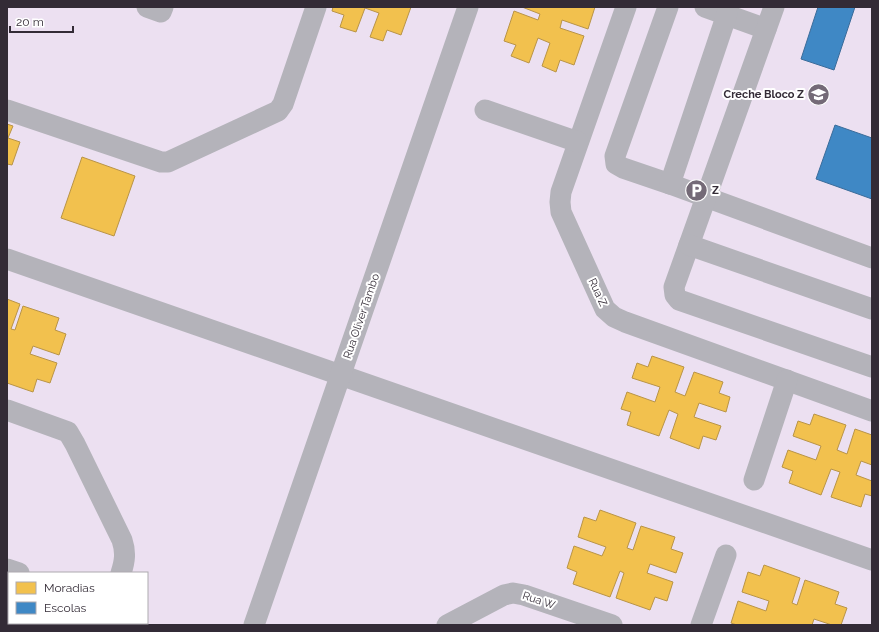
<svg xmlns="http://www.w3.org/2000/svg" width="879" height="632" font-family="Raleway,sans-serif">
<style>
.homes{fill:#f2c14e;stroke:#b99447}
.schools{fill:#3f88c5;stroke:#3b6c9a}
.lines{fill:none;stroke-linecap:round;stroke-linejoin:round}
.street{stroke:#b4b3ba;stroke-width:21}
.labels{text-anchor:middle;stroke-width:4;stroke-linejoin:round;paint-order:stroke}
.poi-label{font-size:11px;font-weight:bold;fill:#332b36;stroke:#fff;text-anchor:end}
.street-label{font-size:11px;fill:#332b36;stroke:#fff}
</style>
<rect width="100%" height="100%" fill="#ece0f1"/>
<g class="homes">
<path d="M333,7H411L401,35L387,30L383,41L370,37L379,13L365,8L356,32L340,27L344,15L332,11Z"/>
<path d="M522,7H595L588,29L562,20L560,28L584,36L574,65L560,60L556,72L542,66L550,43L538,38L529,63L511,56L516,45L504,41L514,11L538,20L540,14Z"/>
<path d="M7,124L13,126L8,138L20,142L12,165L7,164Z"/>
<path d="M82,157L135,176L114,236L61,218Z"/>
<path d="M7,299L20,304L11,329L15,330L23,306L59,318L55,330L66,334L59,355L33,346L30,354L57,363L50,383L37,379L33,392L7,383Z"/>
<path d="M652,356L684,367L675,392L685,396L694,372L723,382L719,393L730,397L726,412L699,403L694,417L721,426L716,440L703,436L699,449L670,438L678,414L669,410L659,436L627,425L631,412L621,409L627,392L655,402L660,387L632,378L637,363L648,367Z"/>
<path d="M814,414L846,425L837,450L847,454L855,429L872,435V465L861,461L856,475L872,481V496L865,494L861,507L831,497L840,472L831,469L821,495L789,483L793,471L782,467L788,450L816,460L821,446L793,436L798,421L810,425Z"/>
<path d="M600,510L636,523L627,548L633,550L641,526L675,537L671,549L683,553L676,573L650,564L647,573L673,582L667,601L655,597L650,610L616,598L624,573L620,571L610,597L573,584L577,572L567,568L574,546L602,556L606,547L578,537L584,517L596,521Z"/>
<path d="M764,565L800,578L792,603L797,605L805,580L839,592L835,604L847,608L841,625H832L814,619L812,625H737L731,623L738,601L766,611L769,601L742,592L748,572L760,576Z"/>
</g>
<g class="schools">
<path d="M818,7H855L834,70L801,59Z"/>
<path d="M835,125L872,138V199L816,179Z"/>
</g>
<g class="lines">
<g class="street">
<path d="M147,7L161,12L163,7"/>
<path d="M626,7L561,192L560,202L561,212L605,309L614,317L625,322L872,411"/>
<path d="M668,7L615,156L616,164L623,168L670,184L872,258"/>
<path d="M705,7L766,29"/>
<path d="M774,7L674,287L675,295L679,300L872,367"/>
<path d="M7,110L161,162H168L278,111L283,104L316,7"/>
<path d="M485,110L578,142"/>
<path d="M670,184L727,14"/>
<path d="M689,245L872,309"/>
<path d="M7,259L872,560"/>
<path d="M7,410L68,432L75,444L122,540C126,552 125,561 121,573"/>
<path d="M754,480L787,380"/>
<path d="M7,569L19,573"/>
<path d="M7,596L9,590"/>
<path d="M59,625L60,623"/>
<path d="M104,625L105,623"/>
<path d="M254,625L468,7"/>
<path d="M447,625L504,595L513,593L524,595L612,625"/>
<path d="M701,625L726,555"/>
</g>
</g>
<defs>
<symbol id="school-disc" viewBox="-11 -11 22 22"><circle r="9.5" fill="#746a77" stroke="#fff"/><path d="M0-5L7-2L0 1L-7-2ZM-4 1L0 2.5L4 1V4Q0 6-4 4Z" fill="#fff"/></symbol>
<symbol id="parking-disc" viewBox="-11 -11 22 22"><circle r="9.5" fill="#746a77" stroke="#fff"/><path d="M-3.5-5.5H1a3.5 3.5 0 0 1 0 7H-1V5.5H-3.5ZM-1-3.4V-.6H.8a1.4 1.4 0 0 0 0-2.8Z" fill="#fff"/></symbol>
</defs>
<g fill-rule="evenodd">
<use href="#school-disc" x="806" y="82" width="25" height="25"/>
<use href="#parking-disc" x="684" y="178" width="25" height="25"/>
</g>
<g class="labels">
<g class="poi-label">
<text x="804" y="98">Creche Bloco Z</text>
<text x="712" y="194" text-anchor="start">Z</text>
</g>
<g class="street-label">
<text transform="translate(598 292) rotate(65)" y="4">Rua Z</text>
<text transform="translate(361 316) rotate(-71)" y="4">Rua Oliver Tambo</text>
<text transform="translate(539 600) rotate(18)" y="4">Rua W</text>
</g>
</g>
<rect width="879" height="632" fill="none" stroke="#332b36" stroke-width="16"/>
<rect x="8" y="572" width="140" height="52" fill="#ffffff" stroke="#adaaaf"/>
<rect x="16" y="582" width="20" height="12" fill="#f2c14e" stroke="#adaaaf"/>
<text x="44" y="592" font-size="12" fill="#332b36">Moradias</text>
<rect x="16" y="602" width="20" height="12" fill="#3f88c5" stroke="#adaaaf"/>
<text x="44" y="612" font-size="12" fill="#332b36">Escolas</text>
<path d="M10 26v6h63v-6" fill="none" stroke="#332b36" stroke-width="2"/>
<text x="16" y="26" font-size="12" fill="#332b36" stroke="#ffffff" stroke-width="3" paint-order="stroke">20 m</text>
</svg>
